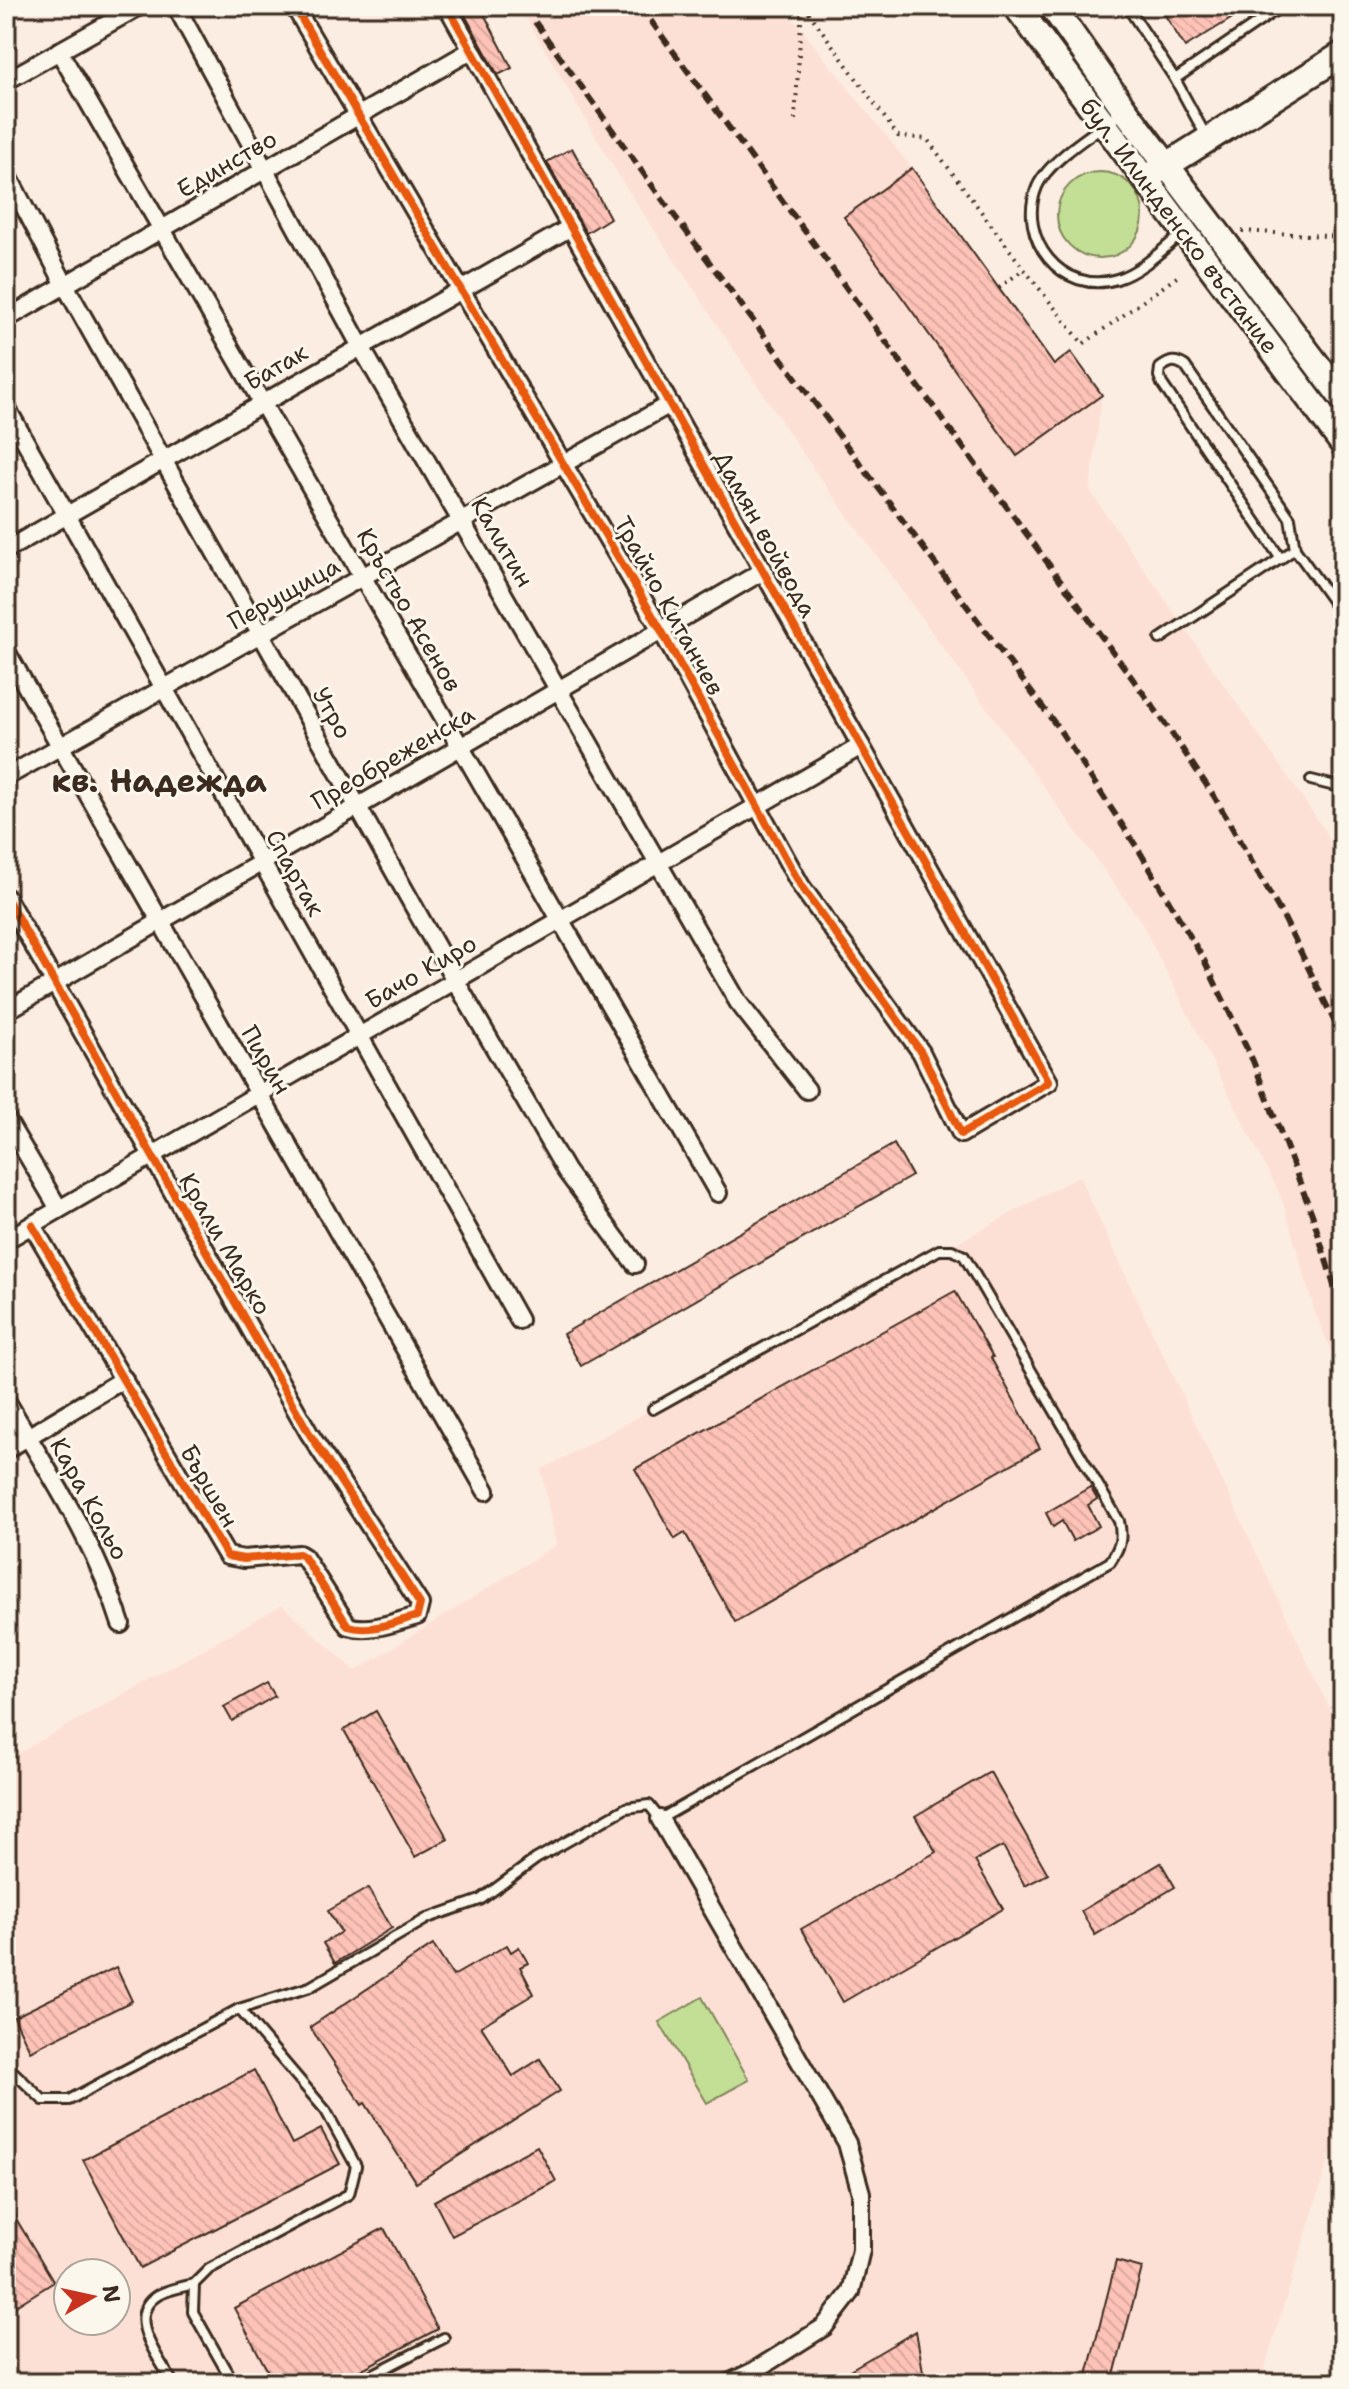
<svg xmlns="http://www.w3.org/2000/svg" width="1349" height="2389" font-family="'Shantell Sans',sans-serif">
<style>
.built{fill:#fde0d5;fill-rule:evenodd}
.grass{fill:#c3de95;stroke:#7f845a;stroke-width:2}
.building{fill:url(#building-back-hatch);stroke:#3b2a1e;stroke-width:2}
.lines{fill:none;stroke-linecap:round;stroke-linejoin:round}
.lane-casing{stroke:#3b2a1e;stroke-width:14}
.street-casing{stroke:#3b2a1e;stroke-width:22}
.secondary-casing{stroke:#3b2a1e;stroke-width:30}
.path{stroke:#3b2a1e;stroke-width:4;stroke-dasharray:2 6;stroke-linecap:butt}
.lane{stroke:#fbf7ec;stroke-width:8}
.street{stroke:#fbf7ec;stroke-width:16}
.secondary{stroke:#fbf7ec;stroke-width:24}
.rail{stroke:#3b2a1e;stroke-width:6;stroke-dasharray:12 6;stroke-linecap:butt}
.cycleway-casing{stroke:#fbf7ec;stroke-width:13}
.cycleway{stroke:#e8590c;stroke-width:8}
.labels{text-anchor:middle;stroke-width:6;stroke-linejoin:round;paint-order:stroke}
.street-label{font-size:24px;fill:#3b2a1e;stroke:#fbf7ec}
.district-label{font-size:32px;font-weight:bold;fill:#3b2a1e;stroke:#fbf7ec}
</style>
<defs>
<pattern id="building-back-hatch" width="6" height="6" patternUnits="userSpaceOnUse" patternTransform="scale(2)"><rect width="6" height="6" fill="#fec3b8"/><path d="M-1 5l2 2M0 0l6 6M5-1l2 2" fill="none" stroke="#dba89e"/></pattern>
</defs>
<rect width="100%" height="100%" fill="#fcede2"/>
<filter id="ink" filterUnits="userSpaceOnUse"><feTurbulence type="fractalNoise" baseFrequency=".0125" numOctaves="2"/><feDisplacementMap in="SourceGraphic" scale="16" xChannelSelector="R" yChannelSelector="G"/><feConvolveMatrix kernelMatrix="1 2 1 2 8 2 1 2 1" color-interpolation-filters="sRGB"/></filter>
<g filter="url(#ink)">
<g class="built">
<path d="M519,6H783L912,168L1054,364L1071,352L1102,395L1090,491L1324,829L1343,869V1377L1315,1313L1282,1199L1140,920L805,457L621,180Z"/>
<path d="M1079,1176L1343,1737V2114L1260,2383H6V1760L282,1605L356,1671L556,1545L541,1470ZM68,2273H116V2321H68Z"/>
</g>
<g class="grass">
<circle cx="1100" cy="215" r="43"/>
<path d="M702,1997L749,2080L707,2103L659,2022Z"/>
</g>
<g class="building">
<path d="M460,6H480L512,68L498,75Z"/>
<path d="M1173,6H1252L1185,47L1163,12Z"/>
<path d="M572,148L610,218L586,233L547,162Z"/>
<path d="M912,168L1054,365L1071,352L1102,395L1017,456L844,217Z"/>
<path d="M894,1144L912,1176L581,1366L563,1334Z"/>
<path d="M955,1291L993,1357L991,1358L1040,1448L735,1622L685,1533L675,1539L635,1469Z"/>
<path d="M1090,1487L1097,1499L1088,1505L1099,1526L1073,1541L1062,1521L1053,1527L1046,1513Z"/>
<path d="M267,1683L275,1696L232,1721L224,1707Z"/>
<path d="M376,1711L448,1839L415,1857L344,1730Z"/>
<path d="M990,1772L1048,1874L1025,1886L1003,1846L975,1861L1003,1909L843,2002L801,1929L936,1852L915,1816Z"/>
<path d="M1161,1863L1175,1887L1095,1935L1081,1911Z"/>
<path d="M368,1888L392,1928L335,1963L323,1943L341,1932L328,1911Z"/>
<path d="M433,1945L453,1976L507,1945L511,1952L519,1947L528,1963L520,1967L534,1994L481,2026L513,2076L540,2059L560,2091L416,2183L365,2103L362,2105L310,2027Z"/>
<path d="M116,1967L132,2001L30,2051L14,2017Z"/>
<path d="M254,2070L292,2144L321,2129L340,2164L140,2268L83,2160Z"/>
<path d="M537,2146L556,2181L452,2236L434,2201Z"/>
<path d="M6,2202L54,2282L6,2312Z"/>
<path d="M384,2228L438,2329L336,2383H274L234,2308Z"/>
<path d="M1116,2261L1142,2268L1112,2383H1085Z"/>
<path d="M916,2331L925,2383H828Z"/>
</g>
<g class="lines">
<defs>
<g id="lane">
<path d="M1127,6L1175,79L1207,138"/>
<path d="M1175,79L1282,6"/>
<path d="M1124,111C1100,129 1049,159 1037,187C1016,237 1062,297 1117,279C1142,271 1163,249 1183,233"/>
<path d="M1281,559L1162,384L1159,376L1160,368C1170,361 1175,359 1185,366L1290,518L1295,549L1343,616"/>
<path d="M1160,639L1295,549"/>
<path d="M1311,780L1343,788"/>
<path d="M6,2065L43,2100H69L239,2009L310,1987L428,1918L480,1900L536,1859L626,1808L649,1805L660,1819L1110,1562C1120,1547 1123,1539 1119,1521L964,1256L952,1250H939L653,1409"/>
<path d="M173,2383C160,2359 123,2316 158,2295C168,2289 183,2287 194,2284"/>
<path d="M233,2383L193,2312L194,2284L209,2269L349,2194L356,2166L326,2111L239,2009"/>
<path d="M356,2383L444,2338"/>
</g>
<g id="street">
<path d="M176,6L361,347L738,1002L807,1090"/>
<path d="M294,6L661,630L801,886L921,1052L961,1134L1049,1082L447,6"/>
<path d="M59,51L718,1193"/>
<path d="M6,81L140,6"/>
<path d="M6,172L65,285L455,980L566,1171L635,1264"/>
<path d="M6,319L472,50"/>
<path d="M6,407L519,1320"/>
<path d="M6,550L571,227"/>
<path d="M6,651L486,1491"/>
<path d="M6,777L670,404"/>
<path d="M6,897L309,1433L420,1604L417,1616C395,1622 370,1633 348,1626L304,1557L299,1554L244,1559L227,1556L32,1225"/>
<path d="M6,1011L763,571"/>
<path d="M6,1119L59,1209"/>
<path d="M6,1240L861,746"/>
<path d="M6,1400C50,1475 95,1541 121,1624"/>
<path d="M6,1450L124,1379"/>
<path d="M660,1819L847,2143L861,2193V2250L851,2292L824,2327L754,2371L729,2383"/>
</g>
<g id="secondary">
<path d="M1016,6L1343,444"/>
<path d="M1052,6L1125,110L1343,399"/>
<path d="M1153,174L1343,54"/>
</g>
</defs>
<use href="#lane" class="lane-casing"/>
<use href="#street" class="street-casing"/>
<use href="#secondary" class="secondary-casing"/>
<g class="path">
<path d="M804,6L898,136L927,139L1024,269"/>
<path d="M795,120L802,6"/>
<path d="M1242,231L1343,237"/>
<path d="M999,288L1024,269L1083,344L1181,274"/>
</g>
<use href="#lane" class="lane"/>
<use href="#street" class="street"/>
<use href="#secondary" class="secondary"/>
<g class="rail">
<path d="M640,6L1162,719L1214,796L1285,920L1343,1039"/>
<path d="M535,22L659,195L1059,729L1140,852L1204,960L1253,1061L1312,1214L1343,1315"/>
</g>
<defs>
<g id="cycleway">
<path d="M294,6L661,630L801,886L921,1052L961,1134L1049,1082L447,6"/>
<path d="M6,897L309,1433L420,1604L417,1616C395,1622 370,1633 348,1626L304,1557L299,1554L244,1559L227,1556L32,1225"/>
</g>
</defs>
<use href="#cycleway" class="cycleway-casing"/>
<use href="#cycleway" class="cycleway"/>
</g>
</g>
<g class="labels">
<g class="street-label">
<text transform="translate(227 164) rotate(-30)" y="8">Единство</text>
<text transform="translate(1179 226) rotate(53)" y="8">бул. Илинденско въстание</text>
<text transform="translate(276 367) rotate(-30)" y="8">Батак</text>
<text transform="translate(765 534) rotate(61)" y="8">Дамян войвода</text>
<text transform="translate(502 542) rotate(60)" y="8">Калитин</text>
<text transform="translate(284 594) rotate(-29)" y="8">Перущица</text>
<text transform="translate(669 606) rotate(61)" y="8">Трайчо Китанчев</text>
<text transform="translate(409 610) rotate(60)" y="8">Кръстьо Асенов</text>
<text transform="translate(332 713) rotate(61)" y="8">Утро</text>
<text transform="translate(393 758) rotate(-30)" y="8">Преобреженска</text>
<text transform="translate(295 873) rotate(61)" y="8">Спартак</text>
<text transform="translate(421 972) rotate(-30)" y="8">Бачо Киро</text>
<text transform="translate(266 1060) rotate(60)" y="8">Пирин</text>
<text transform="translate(225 1244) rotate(60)" y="8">Крали Марко</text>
<text transform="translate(209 1486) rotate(60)" y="8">Бършен</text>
<text transform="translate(89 1499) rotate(61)" y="8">Кара Кольо</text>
</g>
<g class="district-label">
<text x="159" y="792">кв. Надежда</text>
</g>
</g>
<rect width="1349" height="2389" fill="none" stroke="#fbf7ec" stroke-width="32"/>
<rect x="16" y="16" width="1317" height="2357" fill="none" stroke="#3b2a1e" stroke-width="3" filter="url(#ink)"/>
<g transform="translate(92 2297) rotate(81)"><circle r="38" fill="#fbf7ec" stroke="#aea59a" stroke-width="2"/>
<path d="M0-6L14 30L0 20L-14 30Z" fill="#c8321e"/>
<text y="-12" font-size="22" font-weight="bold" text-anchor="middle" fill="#3b2a1e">N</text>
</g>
</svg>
